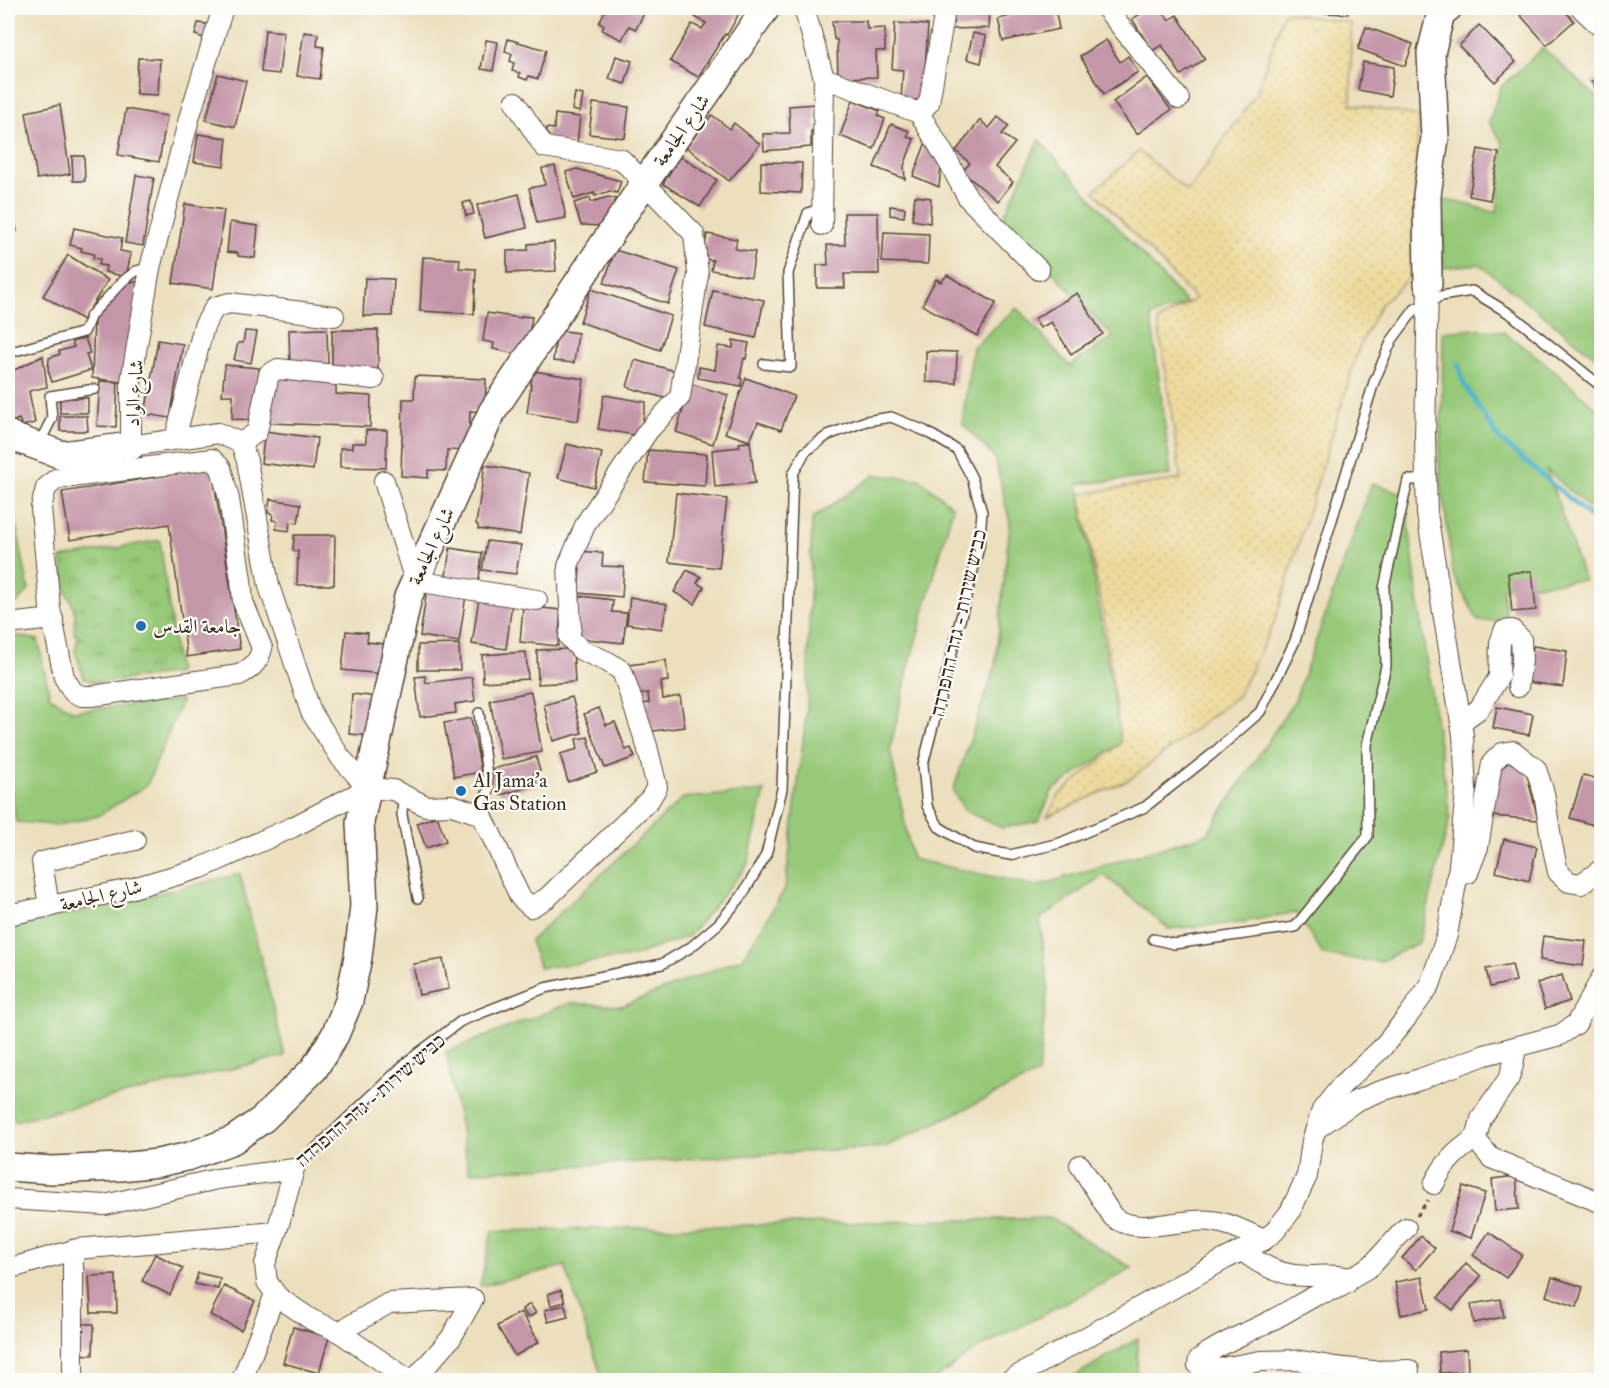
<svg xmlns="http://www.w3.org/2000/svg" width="1609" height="1388" font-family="'IM FELL Double Pica',Amiri,'Frank Ruhl Libre',serif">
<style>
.grass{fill:#97c979;stroke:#697a4c;stroke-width:1.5}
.sand{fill:url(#sand-dots);stroke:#94825e;stroke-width:1.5}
.park{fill:url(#park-tufts);stroke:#697a4c;stroke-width:1.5}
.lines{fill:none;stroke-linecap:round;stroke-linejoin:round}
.stream{stroke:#4cb2cb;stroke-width:4.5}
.building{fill:#c496a9}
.lane-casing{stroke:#564536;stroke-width:12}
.street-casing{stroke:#564536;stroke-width:22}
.secondary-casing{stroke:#564536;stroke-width:30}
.path{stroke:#564536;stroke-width:3;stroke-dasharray:4.5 4.5;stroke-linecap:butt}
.lane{stroke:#fff;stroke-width:9}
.street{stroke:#fff;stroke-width:20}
.secondary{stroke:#fff;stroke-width:27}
.poi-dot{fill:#1f6fb2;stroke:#fdfcf7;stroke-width:2}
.labels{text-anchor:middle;stroke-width:4.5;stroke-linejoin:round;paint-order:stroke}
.street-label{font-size:20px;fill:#3b2a1e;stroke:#fdfcf7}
.poi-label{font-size:20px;fill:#3b2a1e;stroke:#fdfcf7;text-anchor:start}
</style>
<defs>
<pattern id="sand-dots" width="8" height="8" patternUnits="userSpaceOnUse" patternTransform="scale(1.5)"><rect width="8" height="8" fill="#eeda9e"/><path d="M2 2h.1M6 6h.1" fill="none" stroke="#cdbb88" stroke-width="1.8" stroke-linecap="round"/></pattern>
<pattern id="park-tufts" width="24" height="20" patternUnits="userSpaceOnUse" patternTransform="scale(1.5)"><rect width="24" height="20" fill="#97c979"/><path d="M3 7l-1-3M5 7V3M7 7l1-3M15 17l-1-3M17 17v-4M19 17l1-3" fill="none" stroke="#7ca363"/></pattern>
</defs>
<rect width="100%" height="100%" fill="#fdfcf7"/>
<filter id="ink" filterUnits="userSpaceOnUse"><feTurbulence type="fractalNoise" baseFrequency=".0167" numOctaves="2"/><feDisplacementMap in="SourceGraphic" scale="12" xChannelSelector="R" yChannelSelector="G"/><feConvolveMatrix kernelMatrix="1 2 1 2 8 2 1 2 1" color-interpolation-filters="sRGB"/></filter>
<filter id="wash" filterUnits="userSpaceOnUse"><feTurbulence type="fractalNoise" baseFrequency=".008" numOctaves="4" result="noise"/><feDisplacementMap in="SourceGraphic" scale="24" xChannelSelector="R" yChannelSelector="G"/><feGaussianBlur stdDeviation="1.35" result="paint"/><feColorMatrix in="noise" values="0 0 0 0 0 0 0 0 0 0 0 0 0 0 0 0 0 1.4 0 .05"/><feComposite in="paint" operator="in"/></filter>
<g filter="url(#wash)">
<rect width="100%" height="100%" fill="#ecdfbd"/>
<g class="grass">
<path d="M1543,48L1601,101V361L1479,264L1443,268L1444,200L1465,204L1497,213L1503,143L1489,122L1501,87Z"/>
<path d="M1039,140L1187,304L1151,316L1171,475L1078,484L1121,743L1052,791L1039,821L1002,828L965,811L953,791L995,666L1010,523L995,458L962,423L973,347L1017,308L1070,366L1113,337L1003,218Z"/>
<path d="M1475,329L1503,332L1542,360L1601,413V518L1547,470L1584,580L1502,588L1507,621H1478L1453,574L1439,465L1442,406L1443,332Z"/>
<path d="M875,475L920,479L953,507L909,666L890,749L912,859L1037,886L1207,834L1295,700L1372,483L1405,494L1424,645L1450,817L1419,943L1379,962L1323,955L1296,912L1239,923L1169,929L1104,875L1040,919L1048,986L1038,1074L885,1147L469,1172L446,1052L570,1003L622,1006L743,958L785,889L807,708L812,519Z"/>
<path d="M8,509L14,514L29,590L17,603L8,604Z"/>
<path d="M18,636L38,640L50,697L73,711L182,700L147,785L98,816L58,825L16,822L8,763V637Z"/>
<path d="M765,791L747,866L689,936L630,957L540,968L530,941L683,798Z"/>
<path d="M240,874L285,1056L14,1121L8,1094V929Z"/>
<path d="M1049,1218L1132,1268L974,1351L934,1380H595L602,1378L565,1266L480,1286L492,1231Z"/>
<path d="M1138,1338L1137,1380H1068Z"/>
</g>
<path class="sand" d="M1284,12L1351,23V104L1419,116L1410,277L1381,304L1359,347L1275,621L1238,696L1130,779L1047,817L1059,795L1121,743L1104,618L1080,494L1181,479L1158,321L1195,299L1094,191L1139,151L1188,192L1257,92Z"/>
<path class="park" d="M160,540L178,673L96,683L84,678L75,651L78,636L74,634L75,615L73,606L66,592L61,558Z"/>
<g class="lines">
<path class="stream" d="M1458,363L1463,382L1499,439L1568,497L1602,528"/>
</g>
<g id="blocks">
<g class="building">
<path d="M606,8H640L638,10L644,13L636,29L629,26L622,40L602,30L604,25L599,23Z"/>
<path d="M701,8H742L727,35L725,34L698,77L670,61L692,24L702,29L706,23L695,17Z"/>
<path d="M990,8L989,28L949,29L950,9Z"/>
<path d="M1013,8H1055L1059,29L1003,41L998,19L1015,15Z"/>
<path d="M1150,8H1160L1169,20L1177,15L1205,59L1181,75L1162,45L1152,51L1132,19Z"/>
<path d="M1321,8H1348V14L1321,13Z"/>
<path d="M1514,8H1562L1574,21L1547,45Z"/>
<path d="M832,21H866L867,29L885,28V51H876L877,77L838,78L837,40L834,39Z"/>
<path d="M198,23L207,24L204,38L195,35Z"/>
<path d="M895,23L928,25L923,100L901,99L903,70L892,69Z"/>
<path d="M1479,25L1516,62L1495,82L1459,46Z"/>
<path d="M1366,27L1413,44L1405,66L1358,49Z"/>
<path d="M265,30L284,32L279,74L261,72Z"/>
<path d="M304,32L318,34L317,46L324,47L320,79L297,76Z"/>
<path d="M973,33L986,36L981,63L967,59Z"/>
<path d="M508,39L546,50L538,79L529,76L527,80L519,77L520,73L512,71L514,63L510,61L512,54L505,51Z"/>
<path d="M486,40L498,42L493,71L481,69Z"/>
<path d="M1106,40L1120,62L1128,56L1138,72L1104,94L1080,56Z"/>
<path d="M616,56L632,61L625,84L609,79Z"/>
<path d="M138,58L160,59L158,95L136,94Z"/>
<path d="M1363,62L1394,67L1390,96L1358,90Z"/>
<path d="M218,74L246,81L235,127L206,120Z"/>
<path d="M1602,75V97L1591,82Z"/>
<path d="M1147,77L1171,110L1137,134L1113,102Z"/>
<path d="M575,93L583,95L580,112L572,110Z"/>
<path d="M853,100L880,111L878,116L885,119L874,149L840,136Z"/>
<path d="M593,103L629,107L625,138L589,134Z"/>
<path d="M815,104L816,131H811V147L764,151L763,134L790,133L789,106Z"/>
<path d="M60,105L70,174L37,179L26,112Z"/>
<path d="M126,109L167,116L159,162L118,155Z"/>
<path d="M555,114L580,117L577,144L546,141L547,128L554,129Z"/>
<path d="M712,115L730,129L734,123L760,144L729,181L686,147Z"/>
<path d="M998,117L1009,126L1002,134L1015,143L995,167L1013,182L998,201L962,172L970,163L956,151L980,120L989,128Z"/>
<path d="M891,124L909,131L907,137L914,139L904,166L905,179L874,167Z"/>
<path d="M198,134L227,138L224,166L194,162Z"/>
<path d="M926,142L942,156L939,187L913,176Z"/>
<path d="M1478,149L1499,153L1490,200L1469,196Z"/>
<path d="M72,156H84L85,181H73Z"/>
<path d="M680,156L717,180L700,207L663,184Z"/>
<path d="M761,162L802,163L801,193L761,191Z"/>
<path d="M555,166L566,218L537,223L529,188L545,185L542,168Z"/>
<path d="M577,169L621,181L617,193L610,191L595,196L594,193L574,199L566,172Z"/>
<path d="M136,175L154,178L143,246L125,243Z"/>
<path d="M9,194L17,231L8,233V195Z"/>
<path d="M519,194L527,228L485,238L477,205Z"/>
<path d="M915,196L931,198L930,223L912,220Z"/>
<path d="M608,197L617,199L611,221L603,226L581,225L574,203L590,198L591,202Z"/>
<path d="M471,201L474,214L466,216L463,203Z"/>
<path d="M185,204L224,210L213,289L173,283Z"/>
<path d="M890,206L905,208L904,217L890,215Z"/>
<path d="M844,213H878L879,274H844L845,288H817V265H828L827,245H845Z"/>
<path d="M230,222L258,226L255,258L238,256V253L227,252Z"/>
<path d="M74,228L122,238L120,251L131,253L126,277L105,272L106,266L99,265L100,259L93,258L94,254L81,251L82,248L70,245Z"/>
<path d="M884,232L929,234L928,264L882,262Z"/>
<path d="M707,234L737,239L735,249L755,252L751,277L711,270L713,260L703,259Z"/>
<path d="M554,242L556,271L507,273V251L528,250V244Z"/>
<path d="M615,250L679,270L668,304L604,283Z"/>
<path d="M68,255L108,280L83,320L43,296Z"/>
<path d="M423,257L460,259L459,268L476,269L474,314L420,311Z"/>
<path d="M947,275L996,303L977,336L922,305L936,279L941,282Z"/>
<path d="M365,278L394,279L392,316H363Z"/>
<path d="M127,282H139L127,383L92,378L94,317Z"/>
<path d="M591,289L671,316L660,350L580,322Z"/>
<path d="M713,290L764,300L756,338L705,327Z"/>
<path d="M1077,293L1103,334L1071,354L1051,322L1040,328L1034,319Z"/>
<path d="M487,313L521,318L522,316L532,317L525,356L493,349L494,343L483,341Z"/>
<path d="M327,329L328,367L290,368L289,330Z"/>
<rect x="332" y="330" width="46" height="43"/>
<path d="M557,330L578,333L574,363L553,361Z"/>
<path d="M245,331L257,332L251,363L234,360L238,343H243Z"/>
<path d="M85,338L90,353L86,354L91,370L52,382L48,370L49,358L60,354L59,351L74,347L72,342Z"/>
<path d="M158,340L183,344L170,418L145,414Z"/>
<path d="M733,340L749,343L746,359L744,358L740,378L742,379L741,386L698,378L699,367L715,370L718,346L733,348Z"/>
<path d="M926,351L957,352L956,383L926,382Z"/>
<path d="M43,356L47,387L29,391L35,423L22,426L19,419L9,423L8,373Z"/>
<path d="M635,360L679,372L671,400L627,387Z"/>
<path d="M225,365L259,368L255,420L232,419L233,395H222Z"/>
<path d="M533,371L584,379L578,421L527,413Z"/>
<path d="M272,374L336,376V394L371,396L370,427L270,423Z"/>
<path d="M415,376L486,379L485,412L470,411L469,451L447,450L446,471L428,470V478L401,476L403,399H414Z"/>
<path d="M746,378L794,396L781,430L758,422L750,441L725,433Z"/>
<path d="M100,381L118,382L116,427L97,426Z"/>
<path d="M691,384L728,395L713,444L676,432Z"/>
<path d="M604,395L646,402L640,436L598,429Z"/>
<rect x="60" y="398" width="28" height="15"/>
<path d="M60,416H87L88,431H60Z"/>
<path d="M366,430H387L386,468L340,467V448H352V443H366Z"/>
<path d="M265,431L317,438L313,470L261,463Z"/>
<path d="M748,442H750L755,483L715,487L712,450L740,447L739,443Z"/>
<path d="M567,444L602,453L594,487L558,478Z"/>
<path d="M648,450L707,454L705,486L645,482Z"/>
<path d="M485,465L529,473L520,535L478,529V525L476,524Z"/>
<path d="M212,468L240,649L187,657L169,524L70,540L62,492Z"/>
<path d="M676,493L727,499L719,568L669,562Z"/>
<path d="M270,499L301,504L298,523L290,522L289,531L276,529L277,521L272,520L273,514L268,513Z"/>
<path d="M294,535H335L334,585H297L298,551H293Z"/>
<path d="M487,541L521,545L516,574L482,570Z"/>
<path d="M450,548L482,553L478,587L445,583Z"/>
<path d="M579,551L603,553L602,566L624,567L622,597L578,593L580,568H578Z"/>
<path d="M687,570L701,577L697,583L704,587L695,604L674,592Z"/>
<path d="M1532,571L1536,610L1512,612L1508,573Z"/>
<path d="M427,589L466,595L459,642L420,636Z"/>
<path d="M580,596L613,600L612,612L627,613L623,643L576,638Z"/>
<path d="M630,597L667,604L662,629L627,624Z"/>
<path d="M479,598L512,603L506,649L472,644Z"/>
<path d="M523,606L561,610L558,646L520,642Z"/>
<path d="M346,631L368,633L367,642L385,644L382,674L342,670Z"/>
<path d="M459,644L460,670H418V645Z"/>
<path d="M1533,646L1567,651L1563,687L1528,682Z"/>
<path d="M573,649L575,682L538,684L537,650Z"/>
<path d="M526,652L528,679L483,682L482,655Z"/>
<path d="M666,660L668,681L661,682L663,699L680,696L685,727L646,732L642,704L649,703L648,693L634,696L629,665Z"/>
<path d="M425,676L426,683L472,677L475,701L455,704L456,713L420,717L415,677Z"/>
<path d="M531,692L542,752L501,759L490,700Z"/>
<path d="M352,694L378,697L375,736L349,734Z"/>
<path d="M572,697L582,733L553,741L544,705Z"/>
<path d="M1497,707L1533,714L1529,735L1493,728Z"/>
<path d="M599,708L606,725L615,722L626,750L631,748L635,757L605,768L584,714Z"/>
<path d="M471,718L481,772L454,777L444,723Z"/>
<path d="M588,737L597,772L568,782L560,754L578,749L576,739Z"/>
<path d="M536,757L540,771L534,773L537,785L500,795L493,769Z"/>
<path d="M1509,762L1526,770L1538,820L1492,816L1497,772Z"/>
<path d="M1583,775L1602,780V822L1600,827L1570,818Z"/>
<path d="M437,816L446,841L426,848L417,823Z"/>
<path d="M1504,839L1537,847L1529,881L1496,872Z"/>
<path d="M1543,936L1586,941L1583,966L1540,960Z"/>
<path d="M443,959L449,989L419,995L413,964Z"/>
<path d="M1512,964L1516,981L1490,987L1486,969Z"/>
<path d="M1562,975L1570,1001L1545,1009L1537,983Z"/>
<path d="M1516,1176L1519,1209L1495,1211L1492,1179Z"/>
<path d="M1463,1186L1485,1193L1471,1238L1449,1231Z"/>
<path d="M1489,1232L1522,1255L1506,1278L1473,1255Z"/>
<path d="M1421,1236L1435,1248L1416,1270L1402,1258Z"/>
<path d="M155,1254L183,1268L170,1295L142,1281Z"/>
<path d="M1466,1263L1481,1276L1453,1310L1438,1298Z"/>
<path d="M198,1273L220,1278L218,1289L195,1284Z"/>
<path d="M116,1275L117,1313H91L89,1276Z"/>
<path d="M1422,1277L1429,1309L1401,1315L1395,1282Z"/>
<path d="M1552,1277L1583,1287L1577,1307L1546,1296Z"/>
<path d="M224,1286L255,1301L241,1330L210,1315Z"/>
<path d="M561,1290L565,1302L551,1306L548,1294Z"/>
<path d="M1501,1299L1504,1317L1474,1323L1471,1304Z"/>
<path d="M530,1304L536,1313L528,1318L522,1309Z"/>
<path d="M565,1305L568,1317L548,1322L545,1310Z"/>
<path d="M521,1312L539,1342L515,1356L497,1326Z"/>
<path d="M77,1324H94L93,1355L75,1354Z"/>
<path d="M293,1327L329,1337L319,1373L283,1363Z"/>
<path d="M1467,1349L1468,1371L1440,1373L1439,1352Z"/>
</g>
</g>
</g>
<g filter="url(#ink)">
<use href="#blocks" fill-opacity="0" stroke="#564536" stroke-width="1.5"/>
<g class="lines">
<defs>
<g id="lane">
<path d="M8,353L84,332L91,315L123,281L136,271L150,268"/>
<path d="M764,364L791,367L788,273L808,213L822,208"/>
<path d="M39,444L52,418L50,396L95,389"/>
<path d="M403,795L402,815L418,898"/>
<path d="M474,812L489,791L479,713"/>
<path d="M1153,939L1174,944L1295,927L1368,836L1367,745L1386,666L1384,588L1408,480H1426"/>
<path d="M294,1169L409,1060L461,1021L545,988L662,964L691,947L718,924L741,897L766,855L782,789L793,474L805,452L828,435L866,421L891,417L925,431L957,450L972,478L982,512L979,547L923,765L927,806L939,827L974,848L1010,855L1060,843L1145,807L1211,755L1260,712L1295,641L1374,382L1392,340L1415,309L1441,296L1472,291L1512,315L1602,387"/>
</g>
<g id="street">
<path d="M223,8L190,115L150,268L131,381V446L218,433L241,443L247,461L269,586L311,712L341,758L368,788"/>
<path d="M804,8L824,78L919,113L948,161L968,198L1039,270"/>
<path d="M1106,8L1179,99"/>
<path d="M1581,8L1602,28"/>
<path d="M919,113L929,103L944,16"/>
<path d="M822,225L824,78"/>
<path d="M175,439L204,326L215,307L230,303L334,316"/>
<path d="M241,443L257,432L269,374L278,369L374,379"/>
<path d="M212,459L221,468L229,499L241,580L243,602L262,648C259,662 251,669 239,675L92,696H82L73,692L64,677L50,608L41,508L46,488L56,479Z"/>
<path d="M384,481L415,581L537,600"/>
<path d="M8,624L53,619"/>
<path d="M1461,722L1479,709L1499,677L1500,643L1504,631L1512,630L1521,639L1522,660L1518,687"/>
<path d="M368,788L393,790L426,806L452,805L482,815L520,897L531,907L547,898L650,799L657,787L647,746L622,671L608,662L581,650L569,637L571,627L568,566L586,523L648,431L680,397L698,274L694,234L621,159L544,147L515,102"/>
<path d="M1457,876L1468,873L1478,847L1492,763L1502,753L1513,751L1536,769L1544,793L1552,844L1558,872L1569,882L1581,884L1602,869"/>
<path d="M49,907L42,862L135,840"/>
<path d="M8,915L126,890L201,868L293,827L368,788"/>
<path d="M1516,1047L1513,1065L1509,1078L1481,1119L1477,1135V1141L1491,1158L1602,1203"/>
<path d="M1316,1129L1356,1101L1378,1092L1420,1079L1485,1055L1560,1035L1576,1024L1602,977"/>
<path d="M1080,1165L1113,1217C1139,1237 1181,1217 1211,1221C1230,1223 1246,1232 1264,1240"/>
<path d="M1434,1184C1445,1161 1457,1151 1477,1137"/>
<path d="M8,1199L105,1205L217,1179L294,1169L279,1224L265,1264L267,1282L278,1297L312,1320L339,1332L409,1380"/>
<path d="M1243,1251C1262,1267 1283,1276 1308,1276C1321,1276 1332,1274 1345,1277L1347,1283C1337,1291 1324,1291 1313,1297C1298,1305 1283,1315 1268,1322C1245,1334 1220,1343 1199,1359L1198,1365L1202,1369L1211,1370L1260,1361L1296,1360L1335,1367L1373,1371L1409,1370"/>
<path d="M8,1269L77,1249L276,1232"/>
<path d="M1347,1280L1371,1266L1406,1228"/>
<path d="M339,1332L389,1303L473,1299L451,1338L414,1380"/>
<path d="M73,1380V1250"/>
<path d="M242,1380L275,1294"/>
<path d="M1010,1380L1225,1259L1264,1240L1275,1231L1290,1212L1307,1176L1312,1141L1322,1110L1342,1085L1381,1049L1408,1016L1430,985L1447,935L1459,866L1466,790L1463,735L1427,514L1425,438L1428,284"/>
</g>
<g id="secondary">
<path d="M1428,284L1427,195L1435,138L1431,53L1441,13L1448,8"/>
<path d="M8,434L15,438L62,455L131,446"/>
<path d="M8,1167L52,1170L120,1167L158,1163L190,1156L233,1140L263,1119L314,1069L335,1035L349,1001L358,957L364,906L360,822L408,597L492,412L645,182L766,8"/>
</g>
</defs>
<use href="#lane" class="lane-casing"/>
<use href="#street" class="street-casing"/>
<use href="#secondary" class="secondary-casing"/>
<path class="path" d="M1417,1216L1428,1200"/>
<use href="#lane" class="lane"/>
<use href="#street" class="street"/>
<use href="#secondary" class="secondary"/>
</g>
</g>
<g class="poi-dot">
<circle cx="141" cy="626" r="6"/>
<circle cx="461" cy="791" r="6"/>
</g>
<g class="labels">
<g class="street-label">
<text transform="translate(681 130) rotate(-55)" y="7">شارع الجامعة</text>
<text transform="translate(134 393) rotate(-86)" y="7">شارع الواد</text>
<text transform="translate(431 546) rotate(-65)" y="7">شارع الجامعة</text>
<text transform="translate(958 623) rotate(-77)" y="7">כביש שירות - גדר ההפרדה</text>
<text transform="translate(101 895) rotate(-13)" y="7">شارع الجامعة</text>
<text transform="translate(370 1100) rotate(-41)" y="7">כביש שירות - גדר ההפרדה</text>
</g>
<g class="poi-label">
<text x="153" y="633">جامعة القدس</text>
<text x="473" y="787">Al Jama'a<tspan x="473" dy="23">Gas Station</tspan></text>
</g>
</g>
<rect width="1609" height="1388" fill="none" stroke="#fdfcf7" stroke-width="30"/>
</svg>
